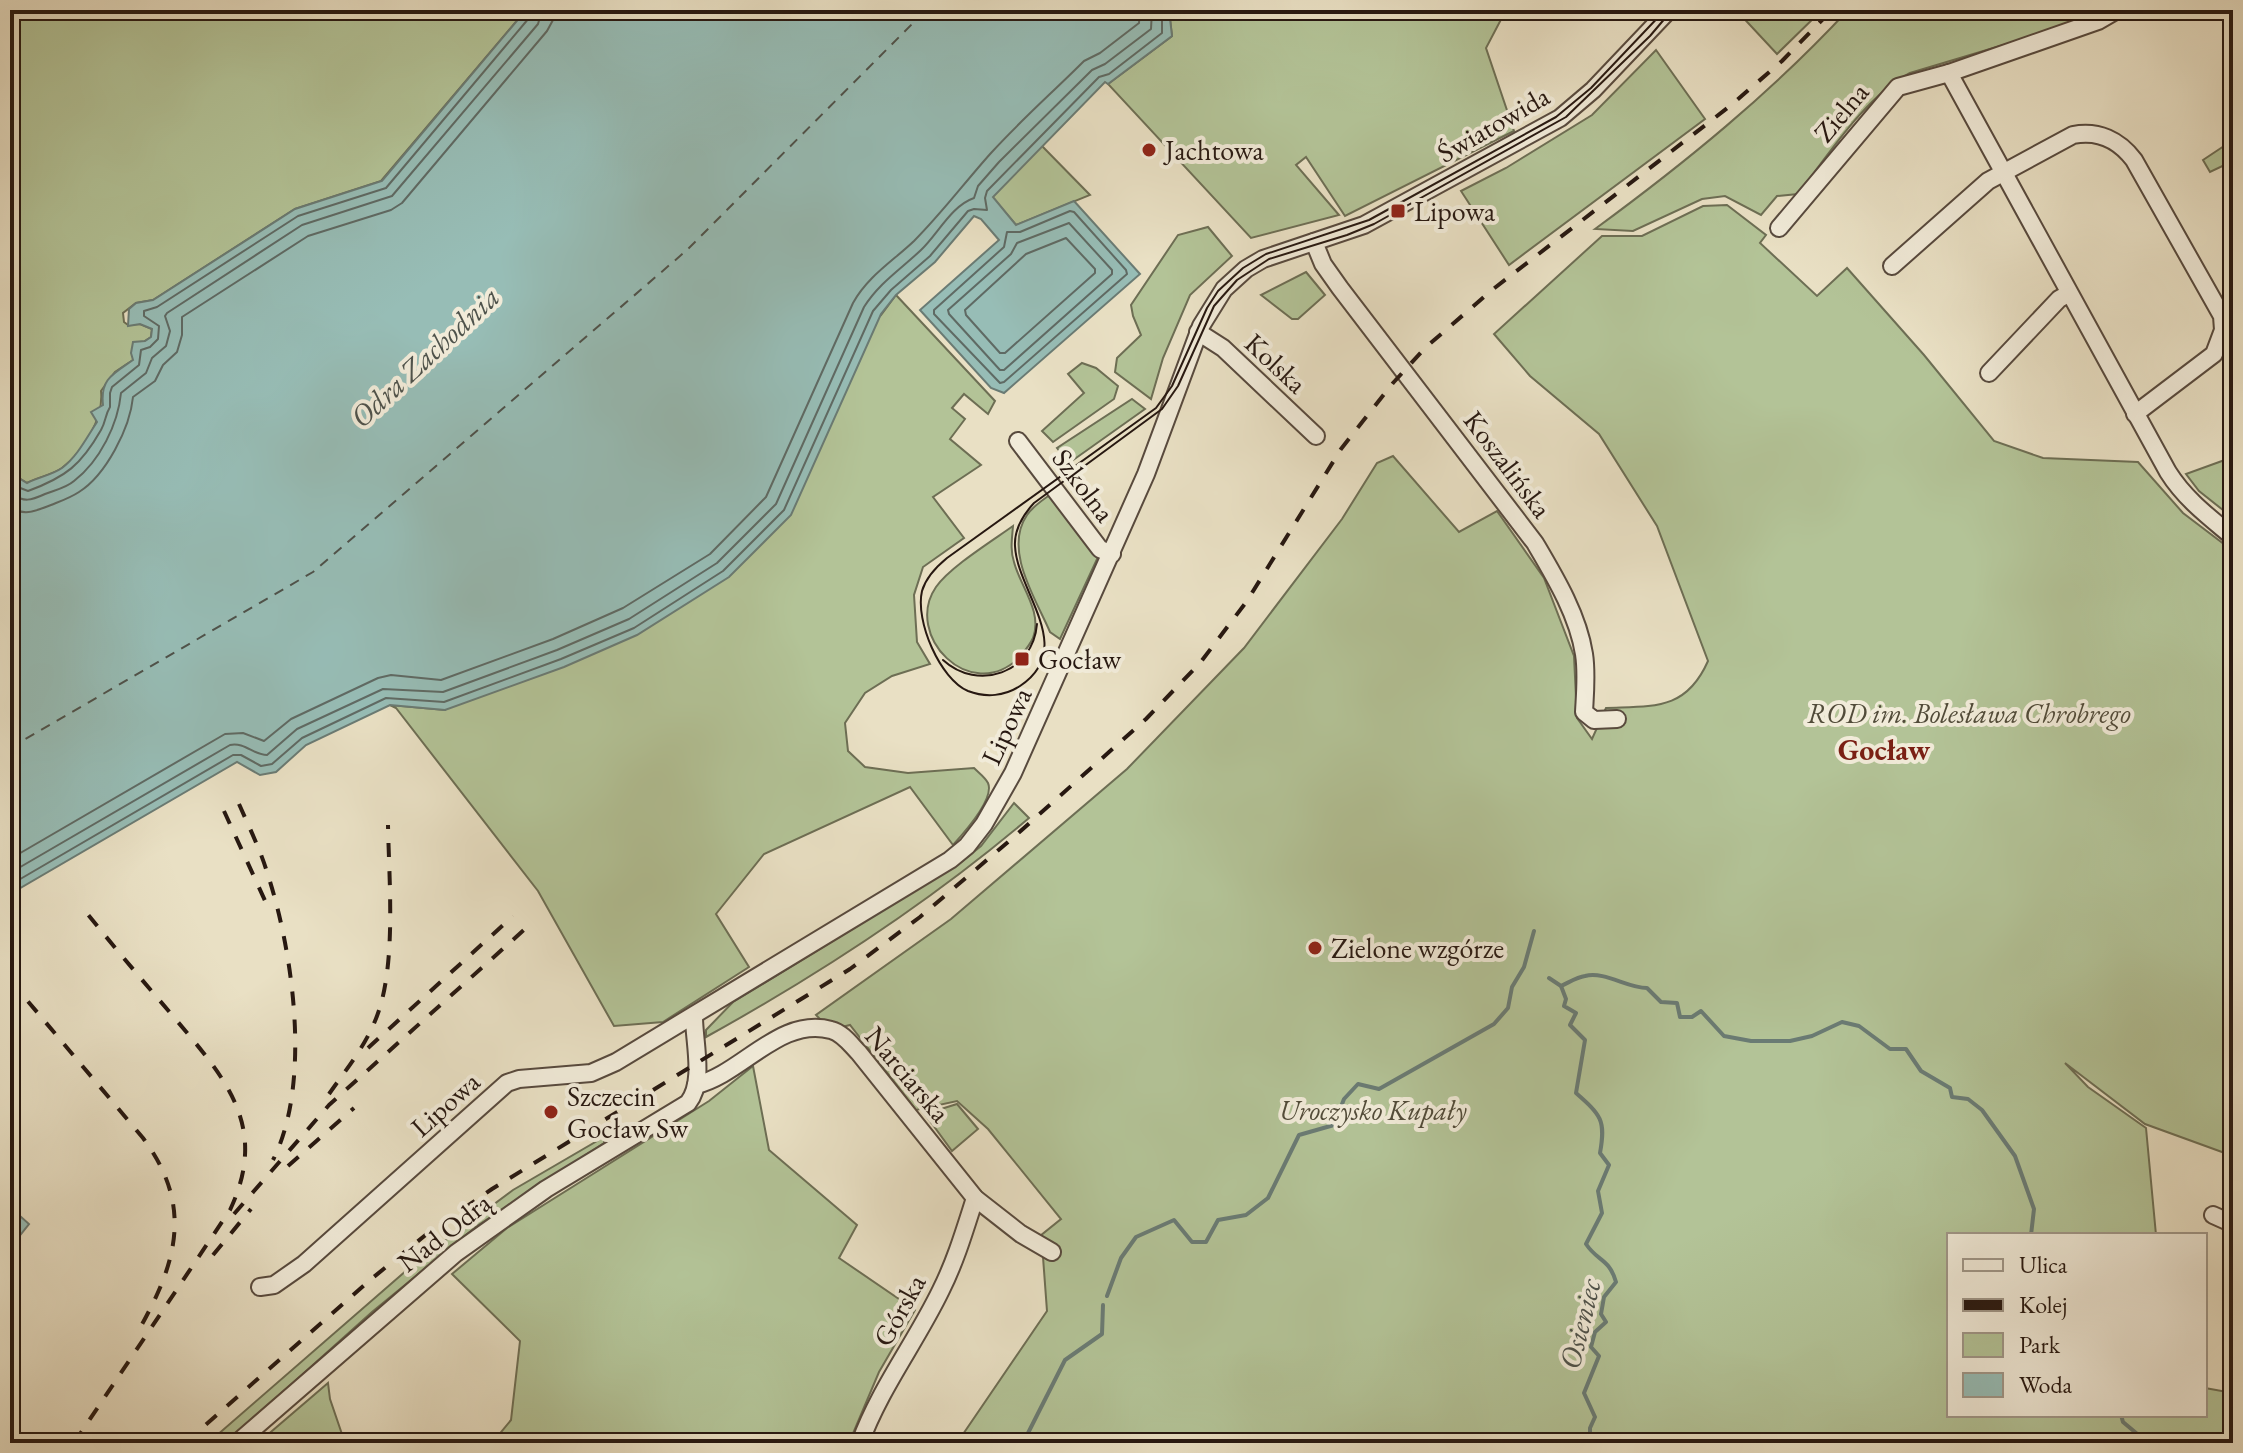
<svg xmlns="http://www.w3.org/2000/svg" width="2243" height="1453" font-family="'EB Garamond',serif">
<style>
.green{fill:#b3c397;stroke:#6d6e54;stroke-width:2}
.water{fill:#97bdb6;stroke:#6a7b74;stroke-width:2}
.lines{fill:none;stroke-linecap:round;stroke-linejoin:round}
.shore{stroke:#5f6a64;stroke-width:2}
.stream{stroke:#6a7b74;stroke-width:4}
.ferry{stroke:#4e524b;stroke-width:2;stroke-dasharray:10 8;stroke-linecap:butt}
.minor-casing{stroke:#584a3e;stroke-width:20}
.minor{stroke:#f1ebd9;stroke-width:16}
.tram{stroke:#271811;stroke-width:2}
.rail{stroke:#271811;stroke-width:4;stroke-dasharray:14 14;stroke-linecap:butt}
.poi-dot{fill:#8f2418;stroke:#f1ebd9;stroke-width:3}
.labels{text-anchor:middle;stroke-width:8;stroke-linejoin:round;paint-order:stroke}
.street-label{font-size:28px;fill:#271811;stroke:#f1ebd9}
.poi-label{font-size:28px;fill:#271811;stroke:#f1ebd9;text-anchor:start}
.park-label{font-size:28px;font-style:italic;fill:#514b39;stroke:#f1ebd9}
.water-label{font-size:30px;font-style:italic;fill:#4e524b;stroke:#f1ebd9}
.neighbourhood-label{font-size:30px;font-weight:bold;fill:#7a1f14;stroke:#f1ebd9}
</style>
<rect width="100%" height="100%" fill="#e9e0c4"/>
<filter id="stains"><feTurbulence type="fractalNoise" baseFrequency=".0025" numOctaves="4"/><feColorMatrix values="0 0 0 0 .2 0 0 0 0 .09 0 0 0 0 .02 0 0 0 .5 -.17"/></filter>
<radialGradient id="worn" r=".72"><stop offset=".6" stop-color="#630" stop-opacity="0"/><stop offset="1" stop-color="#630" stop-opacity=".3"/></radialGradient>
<g class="green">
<path d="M10,10H526L381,181L295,209L153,300L136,303L123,313L124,322L128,325L140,324L152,329L151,337L145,341L133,360L115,372L101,391C104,418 84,451 62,468C52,475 38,477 27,483L17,477L10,476Z"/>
<path d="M1169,10H1506L1486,48L1514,131L1345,216L1306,157L1296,165L1339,215L1251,238L1108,84L1172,36Z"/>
<path d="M1736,10H1822L1777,54Z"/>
<path d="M1848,10H2104L2057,29L1910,73C1865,97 1829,154 1798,194L1777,196L1761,215L1725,196L1702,199L1633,231L1595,229C1685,163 1771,93 1848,10Z"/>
<path d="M1656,50L1705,119L1509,265L1461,191L1506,168L1592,115Z"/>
<path d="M2233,140V161L2210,172L2203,160Z"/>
<path d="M1041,145L1090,195L1016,225L992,197Z"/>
<path d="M1727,205L1766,235L1760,243L1817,296L1847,268L1924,355L1994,441L2043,458L2138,462L2183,513L2233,551V1156L2145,1124L2065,1063L2088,1087L2146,1128L2156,1235H1949V1415H2205V1388L2233,1393V1443H957L1047,1311L1043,1257L1059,1249L1040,1236L1061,1219L988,1129L957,1101L916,1110L850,1025L831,1030L816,1015L951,919L1127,769L1244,648L1342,519L1377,463L1393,456L1459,532L1497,511L1544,578L1574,656L1577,718L1592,739L1606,708C1653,706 1686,711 1708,661L1657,526L1599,434L1530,376L1494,334L1602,236H1642L1703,206Z"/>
<path d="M1208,227L1232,256L1190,295L1163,358L1151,399L1115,372L1117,358L1141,335L1133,316L1131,305L1178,235Z"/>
<path d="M1306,272L1325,295L1298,319H1292L1261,295Z"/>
<path d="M896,295L995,401L988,414L964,394L952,408L965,419L950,439L981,465L933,497L964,538L923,567L914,595L917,642L930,664L892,676L865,693L845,723L848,751L865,767L908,773L974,768C979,773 985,777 988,783C995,799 963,834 953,845L910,787L764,854L716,914L749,967L663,1022L614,1026L538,891L396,708L390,705L445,710L881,315Z"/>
<path d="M1082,363L1096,368L1118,386L1114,399L1053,442L1042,431L1084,393L1068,374Z"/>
<path d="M1132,399L1145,409L1069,463L1057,448Z"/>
<path d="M2233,457V518L2199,491L2186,474Z"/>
<path d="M1051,494L1098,557L1060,639L1050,632C1036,599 1003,550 1027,515C1033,506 1043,500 1051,494Z"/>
<path d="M1013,526C1012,539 1010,550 1014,562C1020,586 1043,612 1033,638C1030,645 1024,652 1019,658C970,705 903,635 936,587C950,567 992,541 1013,526Z"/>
<path d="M1014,803L1029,818C930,902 820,974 706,1037V1030L733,1002L960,863L981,846Z"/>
<path d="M753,1066L769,1150L857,1225L839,1258L915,1310L879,1372L849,1443H492L511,1420L520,1341L452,1274L507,1228L709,1101Z"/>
<path d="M957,1104L978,1129L952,1151L925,1114Z"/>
<path d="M604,1137V1143L477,1226L372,1312L226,1443H208L415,1263L513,1190Z"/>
<path d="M328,1383L330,1399L345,1443H258Z"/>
</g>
<g class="water">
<path d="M526,10H1169L1172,36L1108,84L1105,82L993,197L1016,225L1074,201L1140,274L1004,393L991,388L920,310L999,240L981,219L974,216L935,262L896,295L881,314L791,515L729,577L637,635L564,667L445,710L390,705L306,745L276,772L260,775L237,762L10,894V476L17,477L27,483C39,477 52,475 62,468C77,457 87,437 97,422L91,412L103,405C100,379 113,374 133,360L131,353L133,342L145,341L151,337L152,329L140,324L128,326L129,309L136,303L153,300L295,209L382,181Z"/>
<path d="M10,1207L29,1224L10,1248Z"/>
</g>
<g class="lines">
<g class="shore">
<path d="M1070,211L1074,212L1126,270L1127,274L1004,382L1000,383L934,314V310L1004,247L1007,232H1020Z"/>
<path d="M1069,223L1112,270V274L1004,370H1000L949,314L948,310L1011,254L1017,243Z"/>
<path d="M1066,238L1095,269V273L1005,353H1000L966,315L965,310L1026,254Z"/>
<path d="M10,484L28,491C66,477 81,465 101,430C106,421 105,415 110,407V393L112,387L139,365L141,350L150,347L158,339L159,326L144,316V311L157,307L298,216L386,188L529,18L531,10"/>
<path d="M10,494C25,502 30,501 45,494C55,490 66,488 74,481C100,461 118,424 121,393L146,373L152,358L166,346L170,331L165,316L167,313L302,225L392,196L538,24L542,10"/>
<path d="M10,508C26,516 35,511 51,505C61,501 70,498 79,492C106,475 130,428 133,397L155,381L163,365L177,352L182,335V317L308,236L391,210L402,203L547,31L553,20L554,10"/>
<path d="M10,859L225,734L243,733L264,741L291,719L378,678L391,675L441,680L553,639L623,608L710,554L766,497L853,303C868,276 893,261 914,241C942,213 965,182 991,153C1020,121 1053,92 1084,61L1100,53L1139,23L1140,10"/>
<path d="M10,873L230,745C245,742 253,755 267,755L297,729L383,689L443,692L557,650L629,619L717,563L776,504L864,307C879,283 901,269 921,250C938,234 951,206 974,198L978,186L999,162L1092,70L1105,64L1151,29L1152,10"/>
<path d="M10,885L233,755H241L261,766L272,764L302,738L386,698L444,702L561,659L634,628L723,571L784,510L873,311L891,290L930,256L968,211L974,209L987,210L985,198L987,191L1099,77L1109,74L1162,33V10"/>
</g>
<g class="stream">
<path d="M1549,978L1561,986L1566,999L1564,1006L1576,1013L1570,1025L1585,1040L1576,1093C1601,1115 1606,1120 1600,1153L1609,1165L1598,1191L1602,1213L1586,1244C1598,1262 1609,1258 1616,1282L1604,1297L1601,1314L1606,1322L1595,1332L1591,1347L1599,1356L1584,1393L1595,1417L1590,1428V1443"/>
<path d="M1561,986C1568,983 1577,977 1585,976C1605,971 1627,988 1647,988L1661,1002L1677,1003L1680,1017H1692L1701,1011L1724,1036L1751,1041H1790L1812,1036L1842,1022L1859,1026L1890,1049H1906L1921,1071L1950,1088L1952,1097L1968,1099L1982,1110L2015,1156L2034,1209L2031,1235"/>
<path d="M1107,1296L1121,1258L1136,1237L1174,1220L1192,1242H1206L1218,1220L1246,1215L1268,1198L1299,1135L1334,1125L1344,1099L1358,1084L1379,1089L1494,1024L1508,1008L1512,987L1524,967L1534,931"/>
<path d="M2121,1415L2123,1422L2148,1443"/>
<path d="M1023,1443L1065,1360L1102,1334L1103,1305"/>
</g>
<path class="ferry" d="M10,748L313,572L687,250L926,10"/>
<defs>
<g id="minor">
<path d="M1949,73L2098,21L2117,10"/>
<path d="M1779,228L1898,87L1949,73L2168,472C2185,499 2209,517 2233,537"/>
<path d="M1314,242L1323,264L1340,288L1535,543C1555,577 1578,615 1584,654C1587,673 1585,693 1584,712L1594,720L1617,719"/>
<path d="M1892,266L1988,181L2073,135C2098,130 2119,140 2134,160L2222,316L2223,330L2214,354L2135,414"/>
<path d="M1198,332L1223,348L1316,436"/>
<path d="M1989,373L2059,299L2068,294"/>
<path d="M1018,441L1100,549L1112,554"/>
<path d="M696,1085C742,1074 780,1016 831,1030C843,1033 851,1045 859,1053L975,1198L1021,1234L1052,1252"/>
<path d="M2213,1215L2233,1224"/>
<path d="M260,1287L274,1285L304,1264L507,1083L519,1079L591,1073L616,1062L950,860L967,846L984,824L1013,773L1146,474L1201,326L1224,289L1246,269L1263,259L1364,225L1560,118L1593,90L1669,10"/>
<path d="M237,1443L456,1253L546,1189L688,1103C705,1082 694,1042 694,1017"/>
<path d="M860,1443C880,1388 916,1342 941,1290C956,1260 965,1229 975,1198"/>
</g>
</defs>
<use href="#minor" class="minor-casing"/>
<use href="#minor" class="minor"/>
<g class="tram">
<path d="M1665,10L1591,88L1556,117L1369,220L1266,254L1243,268L1218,291L1207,308L1172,386L1156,408L947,558C936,567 926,577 922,591C915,621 940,679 968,691C986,698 1005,696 1020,686C1077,648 1017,592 1015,546C1014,529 1023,515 1034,503L1162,409L1178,386L1214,306L1237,280L1269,259L1347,235L1374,224L1566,117L1650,36L1672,10"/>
<path d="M943,660C978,692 1033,673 1037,624"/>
</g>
<g class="rail">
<path d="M239,804C249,827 260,849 267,872C293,951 312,1083 273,1160"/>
<path d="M224,811L267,905"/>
<path d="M10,980L143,1138C195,1208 176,1265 136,1335"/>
<path d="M368,1048L513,916"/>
<path d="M329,1094C345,1071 364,1048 375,1021C397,970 389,882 388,825"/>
<path d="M288,1166L354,1108"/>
<path d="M234,1214L329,1105L525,929"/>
<path d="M213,1255L251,1209"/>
<path d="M10,1327C21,1359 21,1391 10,1423"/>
<path d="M74,1443L230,1210C270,1125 224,1077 172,1015C143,981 114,947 86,912"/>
<path d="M185,1443L370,1280L428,1233L492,1189L850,969L920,917L1015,836L1146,719L1200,663L1247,601L1341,449L1393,383L1425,348L1492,290L1730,106L1782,61L1832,10"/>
</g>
</g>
<g class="poi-dot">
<circle cx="1149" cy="150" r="8"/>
<rect x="1390" y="203" width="16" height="16" rx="4"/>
<rect x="1014" y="651" width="16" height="16" rx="4"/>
<circle cx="1315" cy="948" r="8"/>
<circle cx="551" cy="1112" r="8"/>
</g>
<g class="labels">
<g class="street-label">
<text transform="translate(1841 112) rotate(-50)" y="10">Zielna</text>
<text transform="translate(1493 124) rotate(-30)" y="10">Światowida</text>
<text transform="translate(1276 363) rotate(43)" y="10">Kolska</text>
<text transform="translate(1508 464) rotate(53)" y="10">Koszalińska</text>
<text transform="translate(1084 485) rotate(53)" y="10">Szkolna</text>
<text transform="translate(1006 726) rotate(-65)" y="10">Lipowa</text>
<text transform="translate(908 1074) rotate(50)" y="10">Narciarska</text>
<text transform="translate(445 1104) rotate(-42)" y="10">Lipowa</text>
<text transform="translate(444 1232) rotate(-38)" y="10">Nad Odrą</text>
<text transform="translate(899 1310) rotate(-61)" y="10">Górska</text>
</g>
<g class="poi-label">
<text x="1165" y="160">Jachtowa</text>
<text x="1414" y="221">Lipowa</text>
<text x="1038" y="669">Gocław</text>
<text x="1331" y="958">Zielone wzgórze</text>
<text x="567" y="1106">Szczecin<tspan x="567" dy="32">Gocław Sw</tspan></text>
</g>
<g class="park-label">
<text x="1969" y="723">ROD im. Bolesława Chrobrego</text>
<text x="1373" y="1120">Uroczysko Kupały</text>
</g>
<g class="water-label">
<text transform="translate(425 357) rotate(-43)" y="10">Odra Zachodnia</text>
<text transform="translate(1580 1324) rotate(-76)" y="10">Osieniec</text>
</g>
<g class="neighbourhood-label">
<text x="1884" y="760">Gocław</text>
</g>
</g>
<rect width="2243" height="1453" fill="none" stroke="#e9e0c4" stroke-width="40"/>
<rect x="12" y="12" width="2219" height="1429" fill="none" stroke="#271811" stroke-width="4"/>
<rect x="20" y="20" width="2203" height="1413" fill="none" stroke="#271811" stroke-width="2"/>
<rect x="1947" y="1233" width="260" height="184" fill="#f1ebd9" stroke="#a09789" stroke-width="2"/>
<rect x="1963" y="1259" width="40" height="12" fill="#f1ebd9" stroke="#a09789" stroke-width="2"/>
<text x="2019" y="1273" font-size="24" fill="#271811">Ulica</text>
<rect x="1963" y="1299" width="40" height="12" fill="#271811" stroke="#a09789" stroke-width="2"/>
<text x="2019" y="1313" font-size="24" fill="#271811">Kolej</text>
<rect x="1963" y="1333" width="40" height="24" fill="#b3c397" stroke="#a09789" stroke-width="2"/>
<text x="2019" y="1353" font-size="24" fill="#271811">Park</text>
<rect x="1963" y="1373" width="40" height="24" fill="#97bdb6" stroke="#a09789" stroke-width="2"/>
<text x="2019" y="1393" font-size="24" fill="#271811">Woda</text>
<rect width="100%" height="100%" filter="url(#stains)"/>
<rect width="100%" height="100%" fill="url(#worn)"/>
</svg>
